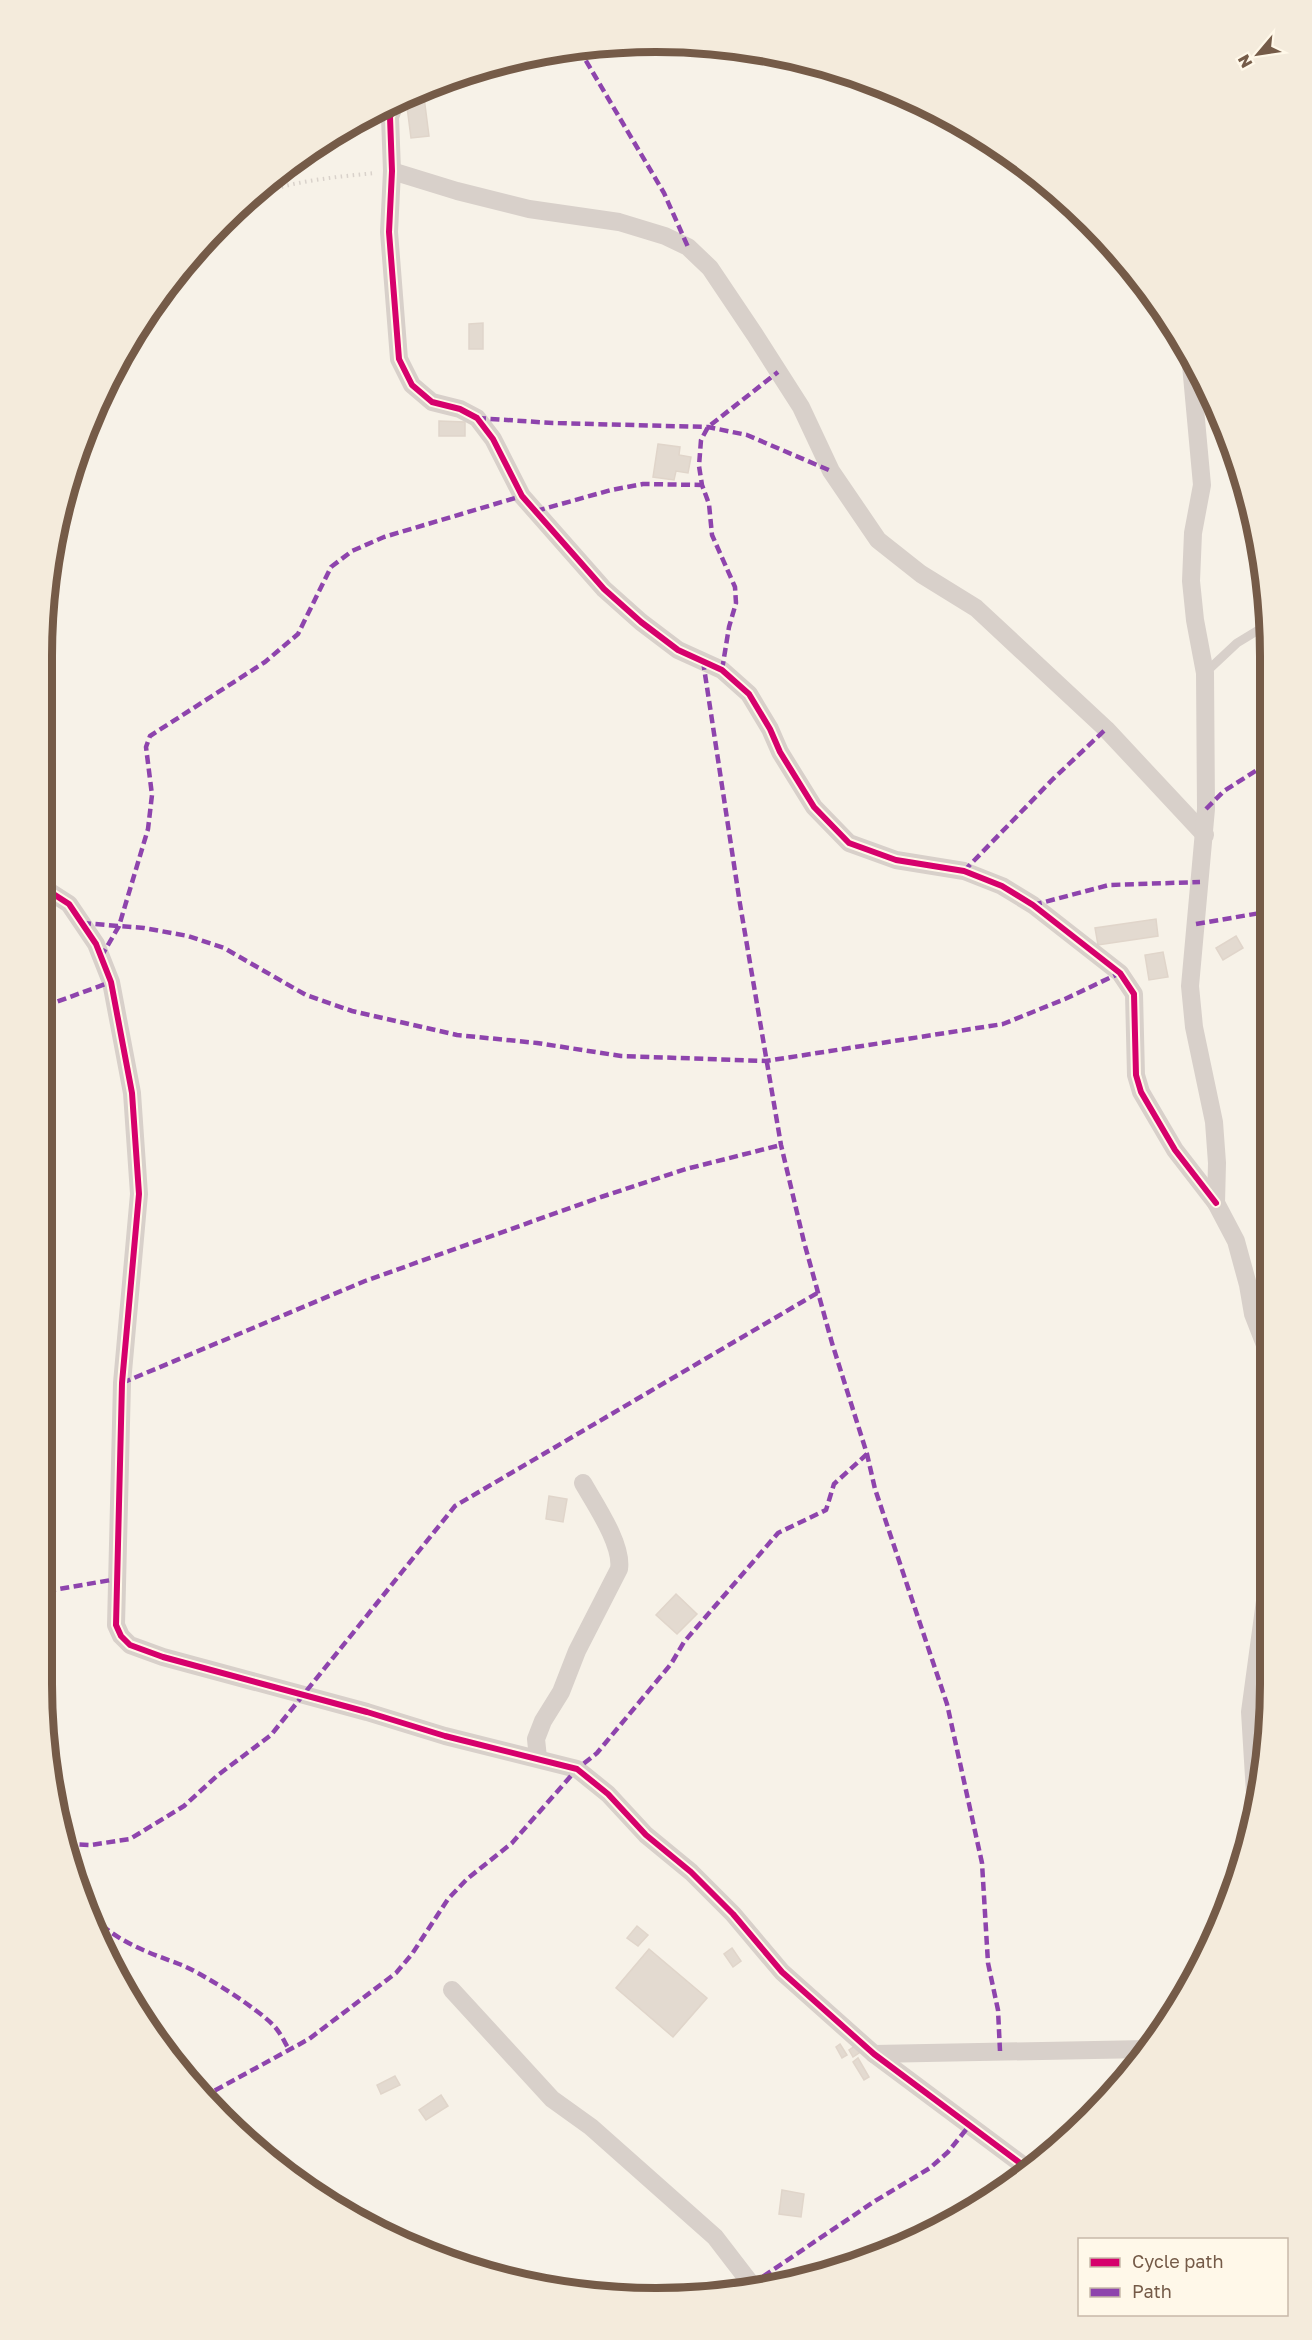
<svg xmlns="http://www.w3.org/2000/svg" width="1312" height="2340" font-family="'Golos Text',sans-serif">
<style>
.building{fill:#e3dad0;stroke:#e0d5ca;stroke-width:1.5}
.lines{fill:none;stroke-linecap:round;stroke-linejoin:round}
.path{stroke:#d9d2cb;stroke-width:4;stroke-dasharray:1.5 4.5;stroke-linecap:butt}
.service{stroke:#d8d0ca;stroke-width:9}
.minor{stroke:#d8d0ca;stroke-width:18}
.quiet{stroke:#8e44ad;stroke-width:4.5;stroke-dasharray:9 4.5;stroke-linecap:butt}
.cycleway-casing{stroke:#fff8e9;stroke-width:10}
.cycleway{stroke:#d6006c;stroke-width:6}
.rim{fill:none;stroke:#755b48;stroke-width:8}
</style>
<rect width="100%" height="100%" fill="#f7f2e8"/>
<g class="building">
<path d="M424,97L429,136L411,138L406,99Z"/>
<path d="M483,323V349H469V324Z"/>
<path d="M439,421L465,422V436H439Z"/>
<path d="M658,444L680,447L679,455L691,457L688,473L676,471L674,480L653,477Z"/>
<path d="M1156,919L1158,936L1098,945L1095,928Z"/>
<path d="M1236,936L1243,948L1223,960L1216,948Z"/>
<path d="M1163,952L1168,977L1149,980L1145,955Z"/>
<path d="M549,1496L567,1499L563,1522L546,1519Z"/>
<path d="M676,1594L697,1614L677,1634L656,1615Z"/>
<path d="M637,1926L648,1935L638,1946L627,1938Z"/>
<path d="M732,1948L741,1961L733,1967L724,1954Z"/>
<path d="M649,1949L707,1998L673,2037L616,1988Z"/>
<path d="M840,2044L847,2055L842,2058L836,2047Z"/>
<path d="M858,2044L862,2051L853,2057L849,2050Z"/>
<path d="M858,2058L869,2077L864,2080L853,2062Z"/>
<path d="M395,2076L400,2085L381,2094L377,2085Z"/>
<path d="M441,2095L448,2106L426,2120L419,2110Z"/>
<path d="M782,2190L804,2194L801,2217L779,2214Z"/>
</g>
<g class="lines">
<path class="path" d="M253,196C291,181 335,177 375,173"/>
<path class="service" d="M1205,673L1237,643L1265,626"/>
<g class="minor">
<path d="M396,101L390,117L392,171L389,232L399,359L412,385L432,402L460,409L477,418L493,439L522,496L604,589L641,622L678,650L722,670L749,694L770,729L780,752L814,807L849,843L896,860L964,871L1002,886L1033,905L1120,973L1134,994L1136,1075L1141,1092L1175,1150L1216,1203"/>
<path d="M392,171L457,191L529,209L619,222L665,236L688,247L710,268L755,335L801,407L831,471L878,540L921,574L976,608L1106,729L1205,835"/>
<path d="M1191,365L1202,485L1193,533L1191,581L1195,620L1205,673L1206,809L1190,986L1194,1027L1214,1122L1217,1163L1216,1203L1236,1241L1248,1285L1253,1314L1267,1350"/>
<path d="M44,888L69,904L96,944L111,982L132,1093L139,1194L122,1383L116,1625L121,1636L130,1645L163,1657L367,1712L445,1736L577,1769L608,1794L646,1835L691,1872L733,1914L782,1972L874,2054L1028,2169"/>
<path d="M538,1758L536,1739L543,1721L561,1692L577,1651L619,1569C623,1545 595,1504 583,1483"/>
<path d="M1255,1793L1250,1712L1268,1579"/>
<path d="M452,1990L552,2099L591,2127L715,2237L755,2289"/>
<path d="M874,2054L1147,2049"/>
</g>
<g class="quiet">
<path d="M579,49L664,193L688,247"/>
<path d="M477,418L553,423L708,427L747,435L831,471"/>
<path d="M536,511L611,490L643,484L702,485"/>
<path d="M703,661L740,904L781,1145L804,1242L832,1343L867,1454L875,1489L947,1704L982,1863L988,1963L998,2010L1000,2051"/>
<path d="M722,670L729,627L736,603L735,587L712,535L709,504L702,485L699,466L701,440L708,427L778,372"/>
<path d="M1206,809L1224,791L1265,765"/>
<path d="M964,871L1053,779L1106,729"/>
<path d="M1033,905L1109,885L1200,882"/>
<path d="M1261,913L1266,891"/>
<path d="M82,923L144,928L188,936L224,948L306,995L352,1011L457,1035L537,1043L621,1056L766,1061L1003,1024L1065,999L1120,973"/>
<path d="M1196,924L1266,912"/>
<path d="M101,957L119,926L148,829L152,795L146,747L150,736L265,662L298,634L331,567L352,551L384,537L522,496"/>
<path d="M45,1006L111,982"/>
<path d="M122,1383L365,1281L601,1197L686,1169L781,1145"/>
<path d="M47,1591L117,1579"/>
<path d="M66,1844L91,1845L130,1839L184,1806L218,1775L271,1735L455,1506L819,1292"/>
<path d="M92,1916C117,1942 147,1952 179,1964C201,1972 260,2010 275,2027C281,2034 285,2043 290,2051"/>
<path d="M203,2097L309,2039L396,1973L412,1954L448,1899L467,1879L512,1843L577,1769L597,1753L671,1664L684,1642L778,1533L826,1510L834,1484L867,1454"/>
<path d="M752,2284L875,2201L930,2168L948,2152L969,2126"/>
</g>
<defs>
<g id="cycleway">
<path d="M396,101L390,117L392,171L389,232L399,359L412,385L432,402L460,409L477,418L493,439L522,496L604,589L641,622L678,650L722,670L749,694L770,729L780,752L814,807L849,843L896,860L964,871L1002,886L1033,905L1120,973L1134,994L1136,1075L1141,1092L1175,1150L1216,1203"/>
<path d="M44,888L69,904L96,944L111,982L132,1093L139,1194L122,1383L116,1625L121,1636L130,1645L163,1657L367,1712L445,1736L577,1769L608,1794L646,1835L691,1872L733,1914L782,1972L874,2054L1028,2169"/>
</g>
</defs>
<use href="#cycleway" class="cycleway-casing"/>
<use href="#cycleway" class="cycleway"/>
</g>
<path d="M0 0H1312V2340H0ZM656 52H656A604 604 0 0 1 1260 656V1684A604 604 0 0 1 656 2288H656A604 604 0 0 1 52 1684V656A604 604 0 0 1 656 52Z" fill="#f4ebdc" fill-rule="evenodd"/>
<path class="rim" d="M656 52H656A604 604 0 0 1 1260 656V1684A604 604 0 0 1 656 2288H656A604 604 0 0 1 52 1684V656A604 604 0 0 1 656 52Z"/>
<rect x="1078" y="2238" width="210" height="78" fill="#fff8e9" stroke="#c8b9a9" stroke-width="1.5"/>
<rect x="1090" y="2258" width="30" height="9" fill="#d6006c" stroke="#c8b9a9" stroke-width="1.5"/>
<text x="1132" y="2268" font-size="18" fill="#755b48">Cycle path</text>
<rect x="1090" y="2288" width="30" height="9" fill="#8e44ad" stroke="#c8b9a9" stroke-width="1.5"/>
<text x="1132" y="2298" font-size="18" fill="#755b48">Path</text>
<g transform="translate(1258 54) rotate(241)" stroke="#fff8e9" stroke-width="4.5" paint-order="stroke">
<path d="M0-4.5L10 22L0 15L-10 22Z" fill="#755b48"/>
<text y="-9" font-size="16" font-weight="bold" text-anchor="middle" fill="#755b48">N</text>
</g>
</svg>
